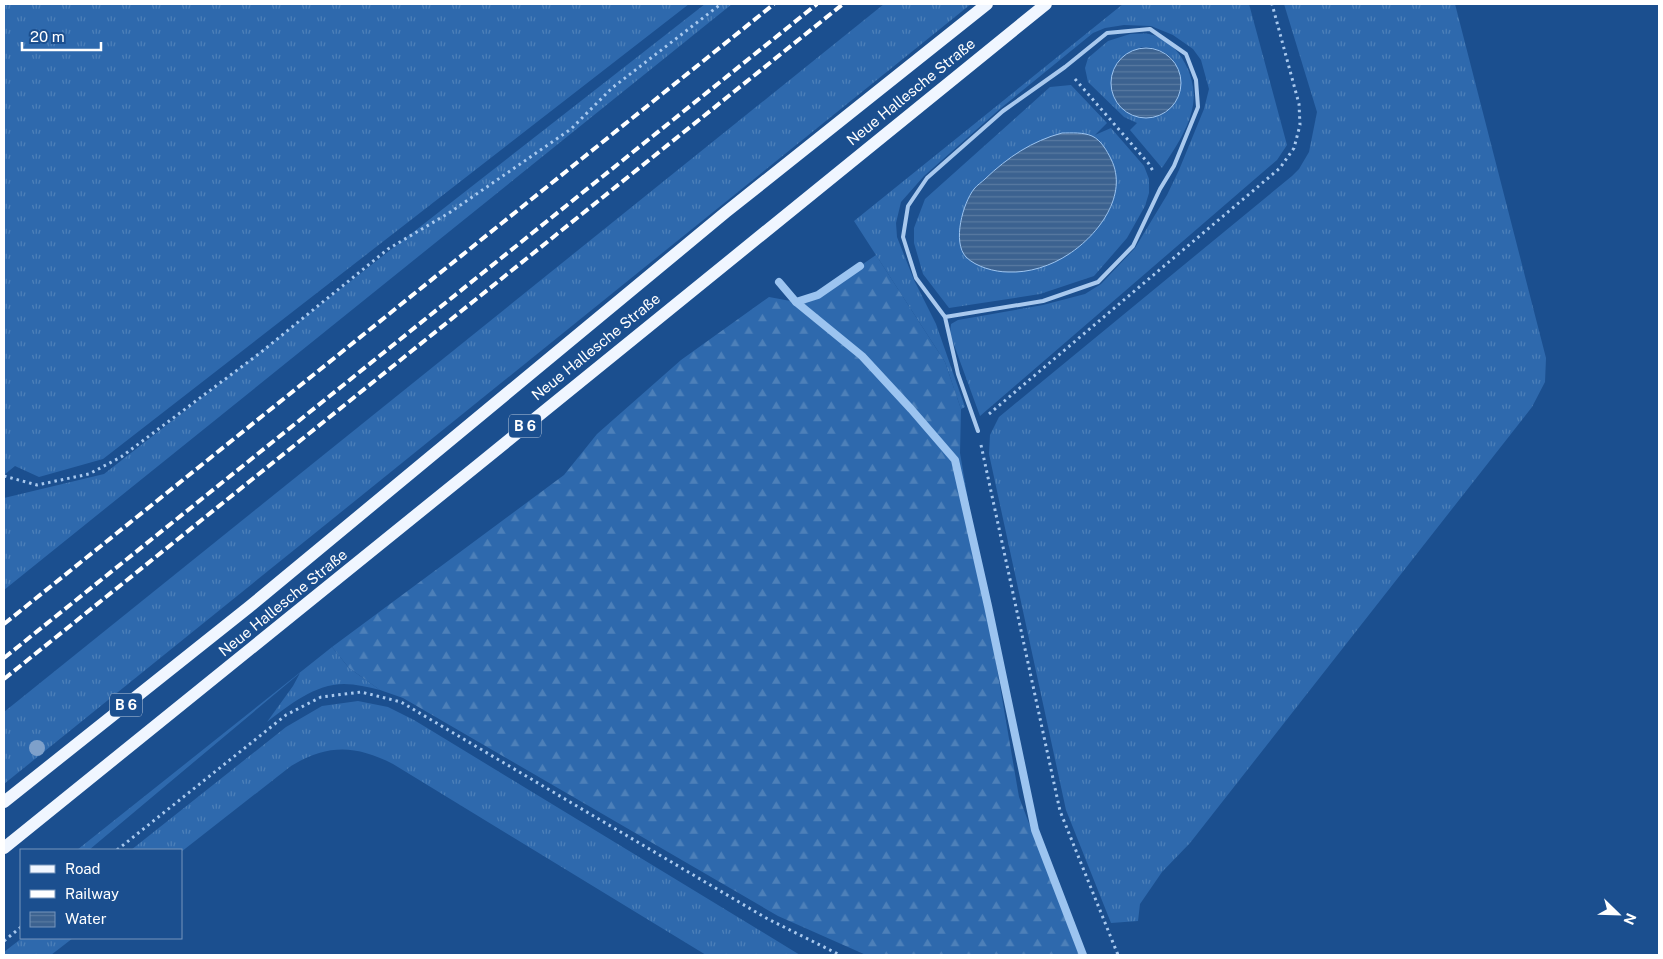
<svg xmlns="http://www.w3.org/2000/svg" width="1663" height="959" font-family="'Public Sans',sans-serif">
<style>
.grass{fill:url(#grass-tufts);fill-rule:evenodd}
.forest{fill:url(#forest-firs)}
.water{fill:url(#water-rules);stroke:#9cc4f0}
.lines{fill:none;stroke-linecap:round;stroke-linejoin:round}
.stream{stroke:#9cc4f0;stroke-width:8}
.path{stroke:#a9c9ee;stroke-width:3;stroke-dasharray:2.5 4;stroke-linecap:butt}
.lane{stroke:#a9c9ee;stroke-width:4}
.primary{stroke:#f0f6ff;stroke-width:12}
.rail{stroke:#fff;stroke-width:4;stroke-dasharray:9 4;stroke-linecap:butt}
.tree{fill:#7ea0ca}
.labels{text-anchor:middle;stroke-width:4;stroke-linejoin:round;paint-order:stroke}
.shield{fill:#1b4f8f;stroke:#bbcadd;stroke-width:1}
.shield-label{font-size:14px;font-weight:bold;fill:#fff}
.street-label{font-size:15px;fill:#fff;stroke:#1b4f8f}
</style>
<defs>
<pattern id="grass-tufts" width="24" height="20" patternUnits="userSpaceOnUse" patternTransform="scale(1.25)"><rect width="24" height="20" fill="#2e69ad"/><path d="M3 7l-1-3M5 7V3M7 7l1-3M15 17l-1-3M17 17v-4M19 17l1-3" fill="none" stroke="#4d80b9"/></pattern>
<pattern id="forest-firs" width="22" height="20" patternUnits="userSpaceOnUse" patternTransform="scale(1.25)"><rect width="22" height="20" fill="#2e69ad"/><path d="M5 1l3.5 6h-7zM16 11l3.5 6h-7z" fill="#4d80b9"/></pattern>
<pattern id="water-rules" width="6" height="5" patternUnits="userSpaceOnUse" patternTransform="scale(1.25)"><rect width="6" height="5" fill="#3c6290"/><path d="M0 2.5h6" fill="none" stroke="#597aa1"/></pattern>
</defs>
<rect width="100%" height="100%" fill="#1b4f8f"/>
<g class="grass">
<path d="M4,4H689L103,459L39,477L15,466L4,475Z"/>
<path d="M705,4H732L4,590V498L104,474Z"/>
<path d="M884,4H971L4,784V712Z"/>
<path d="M1123,4H1249L1287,145L1277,160L980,416L950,334L951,324L958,320L1043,305L1085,294L1101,284L1135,248L1167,195L1179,170L1204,109L1209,89L1201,60L1193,49L1173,35L1151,26L1124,25L1105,28L1093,33L1001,108L924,176L901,202L896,223L897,237L914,280L936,324L965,407L961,409L945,362L854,221Z"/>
<path d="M1284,4H1455L1546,358L1545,382L1532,407L1190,843L1162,872L1140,904L1138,921L1111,923L1066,810L989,454L990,435L999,417L1292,176L1299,169L1309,152L1317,112Z"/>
<path d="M1130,34C1136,34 1143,33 1149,34C1180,40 1200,81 1192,110C1187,131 1174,150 1162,168L1130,130L1137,123L1124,117L1088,82L1085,68L1088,58L1108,41ZM1141,47C1154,47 1163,50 1173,59L1167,112C1139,126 1113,112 1111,80Z"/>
<path d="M1071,85L1107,123L1095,135L1111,128L1144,166L1149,179V193L1145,206L1127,238L1094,276L1040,294L949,308L923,274L914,243V228L925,199L1050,87Z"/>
<path d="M332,647L349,668L380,690C368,687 356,684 344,684C315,684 289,705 267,722L293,686L300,673L89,850H77Z"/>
<path d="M358,701L388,707L414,720L800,955H706L393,764C355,745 328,744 291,766L181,852V850H131L286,727L322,706Z"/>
<path d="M22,938H73L51,955H4V952Z"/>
</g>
<path class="forest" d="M876,255L945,362L961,409L960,453L1019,797L1079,955H866L778,916L403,698L380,690L349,668L332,647L564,475L597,434L681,360L769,297L796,302L818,295Z"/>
<g class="water">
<circle cx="1146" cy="83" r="35"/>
<path d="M1062,133C1072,133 1083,132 1092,136C1101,140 1107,151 1111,159C1129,195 1098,235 1069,254C1051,266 1029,273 1008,272C995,272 976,267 966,257C952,242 963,203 974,189C977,185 982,182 985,179C1008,157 1032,141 1062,133Z"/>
</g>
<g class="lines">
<g class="stream">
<path d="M779,282L796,302L862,356L911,409L955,460L988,606L1035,830L1083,955"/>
<path d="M796,302L818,295L860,266"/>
</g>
<g class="path">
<path d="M1075,79L1149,164L1153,171"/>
<path d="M989,414L1280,168L1294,148L1300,125L1299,104L1272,4"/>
<path d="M981,445L1060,811L1118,955"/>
<path d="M4,476L37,485L89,474L121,457L260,353L388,249L449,213L571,129L612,88L721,4"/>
<path d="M117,850L286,715L321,697L361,692L401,702L766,918L840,955"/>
<path d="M4,941L21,927"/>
</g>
<path class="lane" d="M945,317L1043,301L1098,282L1133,246L1160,189L1174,166L1198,107L1196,80L1186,54L1150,29L1107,33L1065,67L1003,111L927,178L908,206L903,237L916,278L945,317L958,374L978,431"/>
<g class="primary">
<path d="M4,802L249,607L726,212L987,4"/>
<path d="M4,848C353,569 698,284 1046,4"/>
</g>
<g class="rail">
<path d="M4,624L774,4"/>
<path d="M4,658L817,4"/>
<path d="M4,679L843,4"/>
</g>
</g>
<circle class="tree" cx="37" cy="748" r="8"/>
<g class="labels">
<g class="shield">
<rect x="509" y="414.5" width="32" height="23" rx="4"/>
<rect x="110" y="693.5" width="32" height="23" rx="4"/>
</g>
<g class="shield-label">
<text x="525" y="431">B 6</text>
<text x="126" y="710">B 6</text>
</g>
<g class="street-label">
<text transform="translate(911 92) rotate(-39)" y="5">Neue Hallesche Straße</text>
<text transform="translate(596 347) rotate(-39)" y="5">Neue Hallesche Straße</text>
<text transform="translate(283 603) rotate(-39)" y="5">Neue Hallesche Straße</text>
</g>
</g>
<rect width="1663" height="959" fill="none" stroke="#ffffff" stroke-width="10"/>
<rect x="20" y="849" width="162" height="90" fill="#1b4f8f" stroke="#7695bc"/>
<rect x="30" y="865" width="25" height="8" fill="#f0f6ff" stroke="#7695bc"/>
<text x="65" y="874" font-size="15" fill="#ffffff">Road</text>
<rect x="30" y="890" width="25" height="8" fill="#ffffff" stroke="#7695bc"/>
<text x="65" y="899" font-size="15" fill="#ffffff">Railway</text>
<rect x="30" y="912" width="25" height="15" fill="url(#water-rules)" stroke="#7695bc"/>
<text x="65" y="924" font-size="15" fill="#ffffff">Water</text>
<g transform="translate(1618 914) rotate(113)" stroke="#1b4f8f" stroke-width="4" paint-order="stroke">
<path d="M0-4L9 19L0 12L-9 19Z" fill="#ffffff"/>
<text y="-8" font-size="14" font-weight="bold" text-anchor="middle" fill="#ffffff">N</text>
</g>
<path d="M22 42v8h79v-8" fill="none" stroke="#ffffff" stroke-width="2.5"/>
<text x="30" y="42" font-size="15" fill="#ffffff" stroke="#1b4f8f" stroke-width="4" paint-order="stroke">20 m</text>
</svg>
